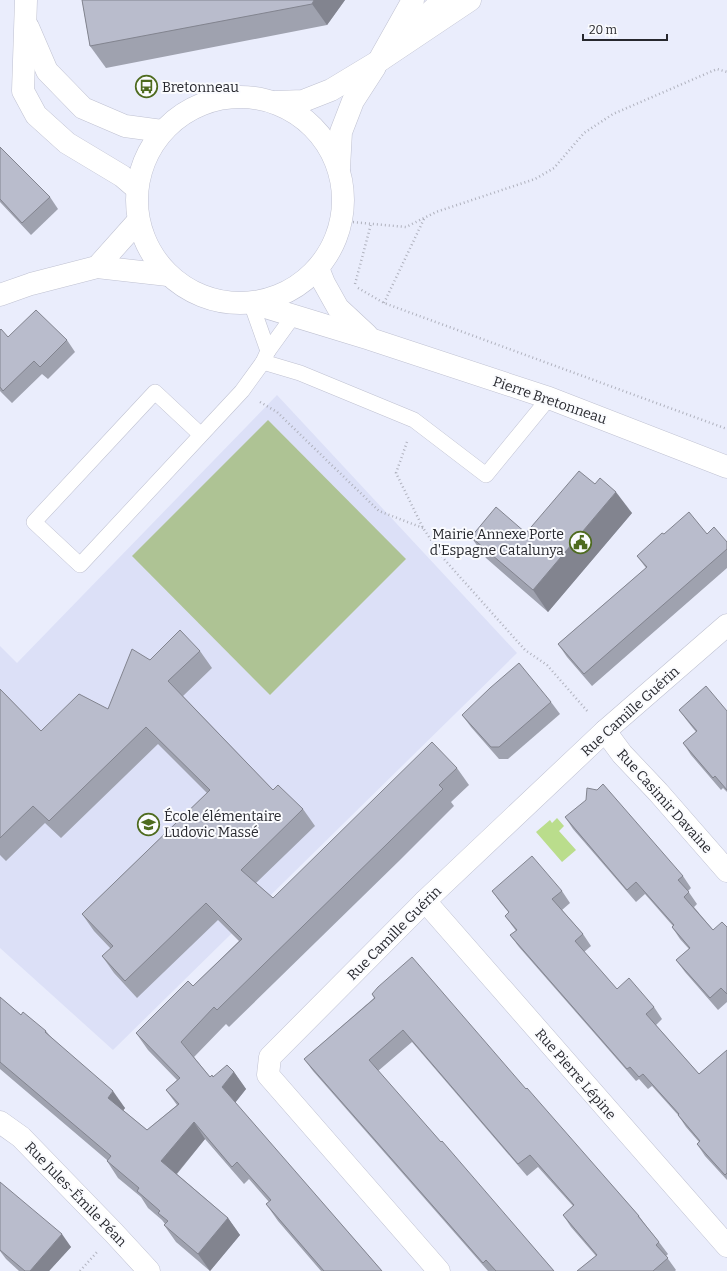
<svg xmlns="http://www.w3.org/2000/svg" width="727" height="1271" font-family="Bitter,serif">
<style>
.built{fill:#dce0f7}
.green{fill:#aec394}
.water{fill:#badd8c}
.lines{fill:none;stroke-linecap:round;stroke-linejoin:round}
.lane-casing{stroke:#bfc1d1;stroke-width:16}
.street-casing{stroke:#bfc1d1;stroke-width:23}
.primary-casing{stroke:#bfc1d1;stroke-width:23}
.path{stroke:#afb1bd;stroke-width:2.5;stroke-dasharray:1 3;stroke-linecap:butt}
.lane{stroke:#fff;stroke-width:15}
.street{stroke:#fff;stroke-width:22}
.primary{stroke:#fff;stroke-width:22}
.wall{fill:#9fa2af}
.shaded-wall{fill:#82848f}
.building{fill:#b9bccc;stroke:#82848f}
.labels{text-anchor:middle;stroke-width:4;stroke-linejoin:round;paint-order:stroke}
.poi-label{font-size:14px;fill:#27282e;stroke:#fafbfe;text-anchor:start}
.street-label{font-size:14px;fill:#27282e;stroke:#fafbfe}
</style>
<rect width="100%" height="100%" fill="#eaedfc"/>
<path class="built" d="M277,395L517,653L113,1050L0,948V646L17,663Z"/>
<path class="green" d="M268,420L406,559L270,695L132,556Z"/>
<path class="water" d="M557,818L564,826L559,831L576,850L562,862L536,832L550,820L552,823Z"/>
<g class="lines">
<defs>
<g id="lane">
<path d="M251,303L268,351"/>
<path d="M263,362L300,373L414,420L486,475L549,398"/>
<path d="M201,435L155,392L34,522L80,565L242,391L263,362L268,351L294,315"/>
</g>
<g id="street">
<path d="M26,0L23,91L36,115L67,143L122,176L136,188"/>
<path d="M28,27L47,71L83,108L125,126L162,131"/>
<circle cx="240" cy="200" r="103"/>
<path d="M276,102L303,101L331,90L379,61L443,0"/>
<path d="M339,168L341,132L353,101L375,67"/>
<path d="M97,267L138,221"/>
<path d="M318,268L324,283L338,308L367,335"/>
<path d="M0,295L31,284L97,267L168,275"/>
<path d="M252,303L370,339L549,398L727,467"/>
<path d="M605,731L622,754L658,792L727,871"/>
<path d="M425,901L727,1246"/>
<path d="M0,1122L21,1137L114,1233L149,1271"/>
<path d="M439,1271L268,1075L270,1057L425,901L605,731L727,625"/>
</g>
<g id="primary">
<path d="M381,57L413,0"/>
<path d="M379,61L470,0"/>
</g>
</defs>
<use href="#lane" class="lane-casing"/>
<use href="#street" class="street-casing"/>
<use href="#primary" class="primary-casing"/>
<g class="path">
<path d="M341,221L406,227L436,212L535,179L554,168L584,133L613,114L717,69L727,72"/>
<path d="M355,284L371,224"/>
<path d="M358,288L384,303L727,429"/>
<path d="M384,303L424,219"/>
<path d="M260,402L277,412L379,511L423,528"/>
<path d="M407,442L396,473L423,528L444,559L525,650L547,665L589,713"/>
<path d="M80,1271L97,1252"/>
</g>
<use href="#lane" class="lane"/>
<use href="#street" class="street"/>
<use href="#primary" class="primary"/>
</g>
<g class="wall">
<path d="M82,0H345L327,25L106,68L90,46Z"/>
<path d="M0,147L50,197L58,209L31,235L0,202Z"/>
<path d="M0,330L8,337L67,340L75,352L48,379L42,374L12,403L0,391Z"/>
<path d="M595,484L632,513L548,612L486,558L471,537L526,533Z"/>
<path d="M664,534H707L727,542V568L592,686L567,657L558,644L646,568L637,556Z"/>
<path d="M200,651L212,668L183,696L273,790L303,809L315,826L256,883L273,898L457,768L469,785L451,802L454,806L400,860L229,1027L226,1024L194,1057L210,1077L234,1072L246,1089L235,1103L382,1271H321L278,1221L266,1204L269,1202L249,1179L244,1184L205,1139L177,1174L228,1218L240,1235L210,1271L176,1242L164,1225L165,1224L162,1220L148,1208L141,1197L118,1178L107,1161V1160L0,1069V997L21,1015L46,1031L50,1036L125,1108L123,1110L147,1130L177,1105L166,1090L177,1080L148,1050L136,1033L193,986L239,941L218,920L137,998L114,973L102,956L111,949L94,931L82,914L207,793L158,744L61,838L45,823L6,861L0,855V689L41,731L108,709L150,660Z"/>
<path d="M551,702L560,714L508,759H499L471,727L462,715Z"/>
<path d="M679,710L727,711V792L723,788L721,790L691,755L683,743L696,732L688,722Z"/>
<path d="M565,817L683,876L691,888L688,891L697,904L694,907L713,930L727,927V1002L718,1010L685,972L676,960L689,949L680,939L672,927L673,926L645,894L636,902L573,829Z"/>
<path d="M492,891H562L570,903L562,910L583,934L591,946L584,952L617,989L654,1007L662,1019L656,1025L699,1074L727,1050V1180L705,1156L697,1144L699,1142L686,1127L678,1115L652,1086L648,1089L639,1079L636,1081L519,947L510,935L516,931L505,916L509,913L500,902Z"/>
<path d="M372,994L526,1089L639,1216L647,1227L659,1242L668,1254L666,1256L676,1270L675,1271H577L596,1256L571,1227L563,1215L573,1206L538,1167L527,1176L412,1042L378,1071L554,1271H488L313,1071L304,1059L374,998Z"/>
<path d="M0,1182L71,1247L49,1271H19L6,1259L0,1251Z"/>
</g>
<g class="shaded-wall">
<path d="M314,0H345L327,25L312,4Z"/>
<path d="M616,492L632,513L548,612L533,590Z"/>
<path d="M234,1072L246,1089L234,1104L222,1087Z"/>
<path d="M113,1091L125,1108L120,1115L108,1098Z"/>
<path d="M194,1122L205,1139L173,1178L161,1161Z"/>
<path d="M228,1218L240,1235L210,1271L198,1254Z"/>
<path d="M62,1234L71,1247L49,1271H30Z"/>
</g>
<g class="building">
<path d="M82,0H314L312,4L90,46Z"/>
<path d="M0,147L50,197L22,223L0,199Z"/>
<path d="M36,310L67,340L40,367L34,361L3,391L0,387V330L1,329L8,337Z"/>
<path d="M579,471L595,484L600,478L616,492L533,590L471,537L496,507L526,533Z"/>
<path d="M689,512L707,534L714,527L727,542V549L584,674L558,644L647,567L637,556L662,533L664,534Z"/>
<path d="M180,630L200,651L168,681L273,790L278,785L303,809L241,870L273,898L432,742L457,768L439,785L443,789L388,843L217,1010L214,1007L181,1042L210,1077L212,1075L213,1077L227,1065L234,1072L222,1087L382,1271H324L266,1204L271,1200L237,1162L232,1167L194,1122L161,1161L228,1218L198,1254L164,1225L168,1221L158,1213L160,1211L137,1191L139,1188L107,1161L111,1156L0,1062V997L21,1015L23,1012L46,1031L45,1032L113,1091L108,1098L147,1130L179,1104L166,1090L180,1078L136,1033L188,981L193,986L242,939L206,903L125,981L102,956L113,946L82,914L210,790L146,727L49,821L33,806L0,838V689L41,731L79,694L108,709L132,649L150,660Z"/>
<path d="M519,663L551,702L499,747H491L462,715L490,688Z"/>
<path d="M706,686L727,711V790L715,776L713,778L683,743L697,731L679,710Z"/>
<path d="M603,784L683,876L678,880L689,892L684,897L713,930L722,922L727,927V994L721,988L710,998L676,960L690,948L672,927L674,925L636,882L627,890L565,817L586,800L587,788L597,790Z"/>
<path d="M532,856L562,891L552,899L583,934L575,941L617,989L629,978L654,1007L646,1014L699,1074L727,1050V1173L725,1175L697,1144L700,1141L678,1115L679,1114L643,1074L639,1077L630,1067L627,1069L510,935L517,930L505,916L509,912L492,891Z"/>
<path d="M412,957L526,1089L527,1088L639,1216H638L659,1242L656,1245L668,1258L653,1271H577L597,1255L563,1215L574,1205L530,1155L518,1164L403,1030L369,1060L441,1142L442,1141L554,1271H496L486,1260L483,1263L304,1059L375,998L372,994L378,987Z"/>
<path d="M0,1182L62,1234L30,1271H25L0,1250Z"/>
</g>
<defs>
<symbol id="bus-ring" viewBox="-11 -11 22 22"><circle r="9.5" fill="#fafbfe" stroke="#4e6b1f" stroke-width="1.5"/><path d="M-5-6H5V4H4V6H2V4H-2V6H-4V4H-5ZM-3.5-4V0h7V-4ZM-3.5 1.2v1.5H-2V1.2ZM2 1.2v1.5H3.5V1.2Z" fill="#4e6b1f"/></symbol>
<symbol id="civic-ring" viewBox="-11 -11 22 22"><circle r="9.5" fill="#fafbfe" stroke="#4e6b1f" stroke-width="1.5"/><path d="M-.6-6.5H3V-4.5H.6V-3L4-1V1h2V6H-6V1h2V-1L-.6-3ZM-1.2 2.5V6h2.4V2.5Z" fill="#4e6b1f"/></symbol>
<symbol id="school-ring" viewBox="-11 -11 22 22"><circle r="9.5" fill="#fafbfe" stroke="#4e6b1f" stroke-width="1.5"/><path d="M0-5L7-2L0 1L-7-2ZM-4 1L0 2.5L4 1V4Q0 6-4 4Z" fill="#4e6b1f"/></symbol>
</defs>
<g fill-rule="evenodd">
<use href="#bus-ring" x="134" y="74" width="25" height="25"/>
<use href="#civic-ring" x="568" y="530" width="25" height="25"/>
<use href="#school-ring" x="136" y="812" width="25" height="25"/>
</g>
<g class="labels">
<g class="poi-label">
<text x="162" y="92">Bretonneau</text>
<text x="564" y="539" text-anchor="end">Mairie Annexe Porte<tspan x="564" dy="16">d'Espagne Catalunya</tspan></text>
<text x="164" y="821">École élémentaire<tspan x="164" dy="16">Ludovic Massé</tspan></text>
</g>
<g class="street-label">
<text transform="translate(550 400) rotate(19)" y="5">Pierre Bretonneau</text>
<text transform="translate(630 711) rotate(-42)" y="5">Rue Camille Guérin</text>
<text transform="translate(665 801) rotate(48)" y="5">Rue Casimir Davaine</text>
<text transform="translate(394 933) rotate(-45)" y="5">Rue Camille Guérin</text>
<text transform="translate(576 1074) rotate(49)" y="5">Rue Pierre Lépine</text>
<text transform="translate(76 1194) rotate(46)" y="5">Rue Jules-Émile Péan</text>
</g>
</g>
<path d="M583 34v6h84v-6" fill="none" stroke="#27282e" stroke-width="2"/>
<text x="589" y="34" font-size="12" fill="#27282e" stroke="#fafbfe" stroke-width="3" paint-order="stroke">20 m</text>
</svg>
